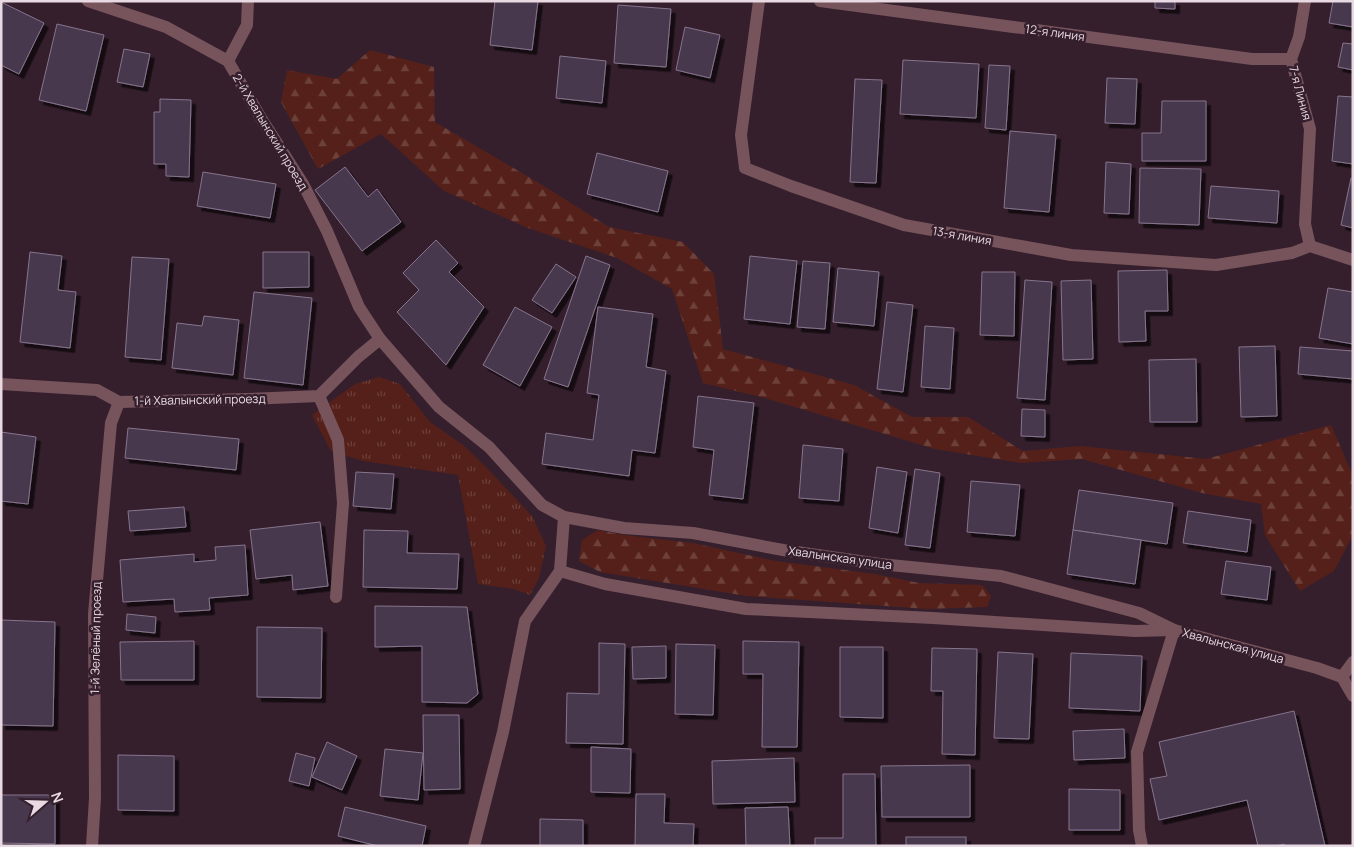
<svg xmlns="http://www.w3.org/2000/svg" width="1354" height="847" font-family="Manrope,sans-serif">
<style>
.grass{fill:url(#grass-tufts)}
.forest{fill:url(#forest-firs)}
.building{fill:#47374d;stroke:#86758d;filter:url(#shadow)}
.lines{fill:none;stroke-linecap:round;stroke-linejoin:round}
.service{stroke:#77545b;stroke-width:12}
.minor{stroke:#77545b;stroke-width:12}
.labels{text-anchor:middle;stroke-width:5;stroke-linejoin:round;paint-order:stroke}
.street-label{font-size:12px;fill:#e8d9e2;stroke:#351f2d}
</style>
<defs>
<pattern id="grass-tufts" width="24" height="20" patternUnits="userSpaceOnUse" patternTransform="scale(1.25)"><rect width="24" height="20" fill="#542019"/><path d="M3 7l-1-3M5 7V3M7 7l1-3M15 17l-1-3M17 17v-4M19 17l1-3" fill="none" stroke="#6d403a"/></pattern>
<pattern id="forest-firs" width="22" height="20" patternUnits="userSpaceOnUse" patternTransform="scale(1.25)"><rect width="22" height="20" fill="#542019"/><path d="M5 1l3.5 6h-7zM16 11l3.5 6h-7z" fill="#6d403a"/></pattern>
<filter id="shadow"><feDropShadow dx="4.5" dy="4.5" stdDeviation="0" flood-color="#0009"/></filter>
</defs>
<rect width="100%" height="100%" fill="#351f2d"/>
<path class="grass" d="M379,377L400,384L430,422L463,445L486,467L532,516L546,546L539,578L530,595L514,589L478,584L458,475L363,461L331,451L312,415L355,384Z"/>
<g class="forest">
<path d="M370,50L434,67L435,122L544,186L609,227L683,242L714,274L723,349L854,385L912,417H968L1023,451L1080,446L1206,459L1331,425L1353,476V535L1334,571L1300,591L1265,535L1261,504L1202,493L1082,459L1021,463L935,449L765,398L703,383L672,289L617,258L528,228L444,191L381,134L318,169L281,102L287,70L337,79Z"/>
<path d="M598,530L624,535L693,543L776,561L875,574L919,583L982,585L991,596L987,607L927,609L747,596L600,572L579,561L582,540Z"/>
</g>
<g class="building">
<path d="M495,1H538L532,50L490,45Z"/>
<path d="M1155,1H1175V9L1155,8Z"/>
<path d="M1333,1H1353V27L1329,23Z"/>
<path d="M1,2L44,23L19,74L1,65Z"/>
<path d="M618,5L671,9L666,67L614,63Z"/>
<path d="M57,24L104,35L86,111L39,100Z"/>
<path d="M685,27L720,35L710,78L676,70Z"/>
<path d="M1343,43L1353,44V70L1338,67Z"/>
<path d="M124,49L150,54L143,87L117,82Z"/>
<path d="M560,56L606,61L602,103L556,98Z"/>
<path d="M903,60L979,64L976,118L900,114Z"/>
<path d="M989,65L1010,66L1006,130L985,128Z"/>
<path d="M1107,78L1137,79L1135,124L1105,123Z"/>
<path d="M855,79L882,80L876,183L850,182Z"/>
<path d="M1338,96L1353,97V164L1332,161Z"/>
<path d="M160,99L191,100L189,177L166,176V164H154V112H160Z"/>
<path d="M1162,101H1206V161H1142V133H1161Z"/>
<path d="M1010,131L1056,135L1049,212L1004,208Z"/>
<path d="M597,153L668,171L658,212L587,194Z"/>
<path d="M1106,162L1131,164L1129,214L1104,213Z"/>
<path d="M345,167L368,197L377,189L401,222L362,251L315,190Z"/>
<path d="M1140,168L1201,169L1199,225L1139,223Z"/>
<path d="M203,172L276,184L270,218L197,206Z"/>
<path d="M1351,178H1353V228L1341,225Z"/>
<path d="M1211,186L1279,191L1277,223L1208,218Z"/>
<path d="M436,240L458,263L449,272L484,307L446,365L397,312L419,290L403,273Z"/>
<path d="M30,252L62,256L58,290L76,292L70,348L20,342Z"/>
<path d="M263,252H309V287L263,288Z"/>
<path d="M586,256L610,265L568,387L544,379Z"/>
<path d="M750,256L797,261L790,324L744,319Z"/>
<path d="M132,257L169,259L161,360L125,357Z"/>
<path d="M803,261L830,263L825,329L797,327Z"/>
<path d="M556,264L576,277L552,313L532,300Z"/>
<path d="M838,268L879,272L874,326L833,322Z"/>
<path d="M1167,270L1168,311H1145L1146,341L1119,342L1118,271Z"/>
<path d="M982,272H1015L1014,336L980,335Z"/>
<path d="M1025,280L1052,282L1045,400L1017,398Z"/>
<path d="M1091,280L1093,359L1063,360L1061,281Z"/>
<path d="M1328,288L1353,292V344L1319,338Z"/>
<path d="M254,292L312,298L303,385L244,378Z"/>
<path d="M887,302L913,305L903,392L877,389Z"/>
<path d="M515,307L552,327L520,386L483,365Z"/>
<path d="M598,307L653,314L646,367L666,371L655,453L632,450L629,476L542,464L546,433L593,440L599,395L587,393Z"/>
<path d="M204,316L239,320L233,375L172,368L177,323L202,326Z"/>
<path d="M925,326L954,328L950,389L921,387Z"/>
<path d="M1275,346L1277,416L1241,417L1239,347Z"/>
<path d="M1300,347L1353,351V379L1298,374Z"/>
<path d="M1196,359L1197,422H1150L1149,360Z"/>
<path d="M698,396L754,403L743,499L709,495L714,450L693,447Z"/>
<path d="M1022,409L1045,410V437L1021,436Z"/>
<path d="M128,428L239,439L236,470L125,458Z"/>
<path d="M1,432L36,437L28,504L1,501Z"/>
<path d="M803,445L843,449L839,501L799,498Z"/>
<path d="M877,467L907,472L898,533L869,528Z"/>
<path d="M915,469L940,473L930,548L905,545Z"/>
<path d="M356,472L394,474L391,509L353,506Z"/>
<path d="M971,481L1020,485L1015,536L967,532Z"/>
<path d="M1079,490L1173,503L1167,544L1073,530Z"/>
<path d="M184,507L186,527L130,531L128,511Z"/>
<path d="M1188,511L1251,520L1247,552L1183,543Z"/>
<path d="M320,522L328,586L293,590L292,575L256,579L250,530Z"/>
<path d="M364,530L408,531L407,553L459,554L457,589L363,587Z"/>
<path d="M1073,530L1141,540L1135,584L1067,574Z"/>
<path d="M245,545L248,595L209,598L210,610L175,612L174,599L123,602L120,560L194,554V562L216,560L215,547Z"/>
<path d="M1226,561L1271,567L1267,600L1221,594Z"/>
<path d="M375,606L467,607L478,694L467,703L422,702V646L375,647Z"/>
<path d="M127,614L156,617L155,633L126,630Z"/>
<path d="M1,620L55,622L53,726L1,725Z"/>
<path d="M257,627L322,628L321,698L257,697Z"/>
<path d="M194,641V680H121L120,642Z"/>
<path d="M743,641L799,642L797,747H762L763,674H743Z"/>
<path d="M599,643L625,644L623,744L566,743L567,693L599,694Z"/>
<path d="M676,644L715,645L713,715L675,714Z"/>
<path d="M666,646V678L633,679L632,647Z"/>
<path d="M840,647H883V718L840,717Z"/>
<path d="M932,648L977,649L975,755L942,754L943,691H931Z"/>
<path d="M998,652L1033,654L1029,739L994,738Z"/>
<path d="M1071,653L1142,656L1140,711L1069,708Z"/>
<path d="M1294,711L1325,846H1284V844L1276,846H1258L1247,800L1159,820L1150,779L1167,776L1159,742Z"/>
<path d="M423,715H459L460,789L424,790Z"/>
<path d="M1124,729L1125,758L1074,760L1073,731Z"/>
<path d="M327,742L357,756L342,790L312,777Z"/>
<path d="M591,747L631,749L630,793L591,792Z"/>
<path d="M385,749L423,753L418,800L380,796Z"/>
<path d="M296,753L315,758L309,786L289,781Z"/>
<path d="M118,755L174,756V811L118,810Z"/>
<path d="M794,758L795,802L713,804L712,761Z"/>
<path d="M970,765V817H882L881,766Z"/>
<path d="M843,774H875L876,846H815V838H843Z"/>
<path d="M1069,789L1120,790V830H1069Z"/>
<path d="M636,794H665L664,823L694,824L693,846H635Z"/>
<path d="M1,795H55V844L1,843Z"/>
<path d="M345,807L426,826L422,846H378L338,836Z"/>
<path d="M788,807L790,846H746L745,808Z"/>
<path d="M540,819L583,820V846H540Z"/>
<rect x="906" y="837" width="60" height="9"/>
</g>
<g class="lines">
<g class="service">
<path d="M319,396L338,440L343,503L336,597"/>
<path d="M560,571L605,584L746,609L933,618L1135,631L1174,630"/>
</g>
<g class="minor">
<path d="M88,1L166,27L228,61L261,118L303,184L327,231L359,307L380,339L439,407L489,447L542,505L564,517L624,528L693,533L783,550L880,564L1001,576L1139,613L1174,630L1317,668L1342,677L1353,662"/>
<path d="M759,1L741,135L745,168L791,186L904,225L1071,255L1216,265L1292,253L1310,246L1353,260"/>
<path d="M820,1L1252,59H1291"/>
<path d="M1305,1L1299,37L1291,59L1310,129L1305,224L1310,246"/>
<path d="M228,61L247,25L248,1"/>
<path d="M1,384L97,390L119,402L248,399L319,396L358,357L380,339"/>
<path d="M1342,677L1353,696"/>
<path d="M92,846L95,798L94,614L111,423L119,402"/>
<path d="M474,846L503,732L525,621L560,571L564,517"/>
<path d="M1142,846L1139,830L1137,752L1174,630"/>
</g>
</g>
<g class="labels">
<g class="street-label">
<text transform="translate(1055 33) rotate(8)" y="4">12-я линия</text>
<text transform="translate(1300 93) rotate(75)" y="4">7-я Линия</text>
<text transform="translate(270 132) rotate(59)" y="4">2-й Хвалынский проезд</text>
<text transform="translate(962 236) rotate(10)" y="4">13-я линия</text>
<text transform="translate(200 400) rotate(-1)" y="4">1-й Хвалынский проезд</text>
<text transform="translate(840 558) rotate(8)" y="4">Хвалынская улица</text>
<text transform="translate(96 638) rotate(-89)" y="4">1-й Зелёный проезд</text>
<text transform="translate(1233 646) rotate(15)" y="4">Хвалынская улица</text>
</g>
</g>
<rect width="1354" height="847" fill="none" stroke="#e8d9e2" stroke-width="5"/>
<g transform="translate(45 802) rotate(70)" stroke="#351f2d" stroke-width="4" paint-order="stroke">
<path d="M0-4L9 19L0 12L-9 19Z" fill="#e8d9e2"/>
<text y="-8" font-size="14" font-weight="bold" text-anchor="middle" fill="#e8d9e2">N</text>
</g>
</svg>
